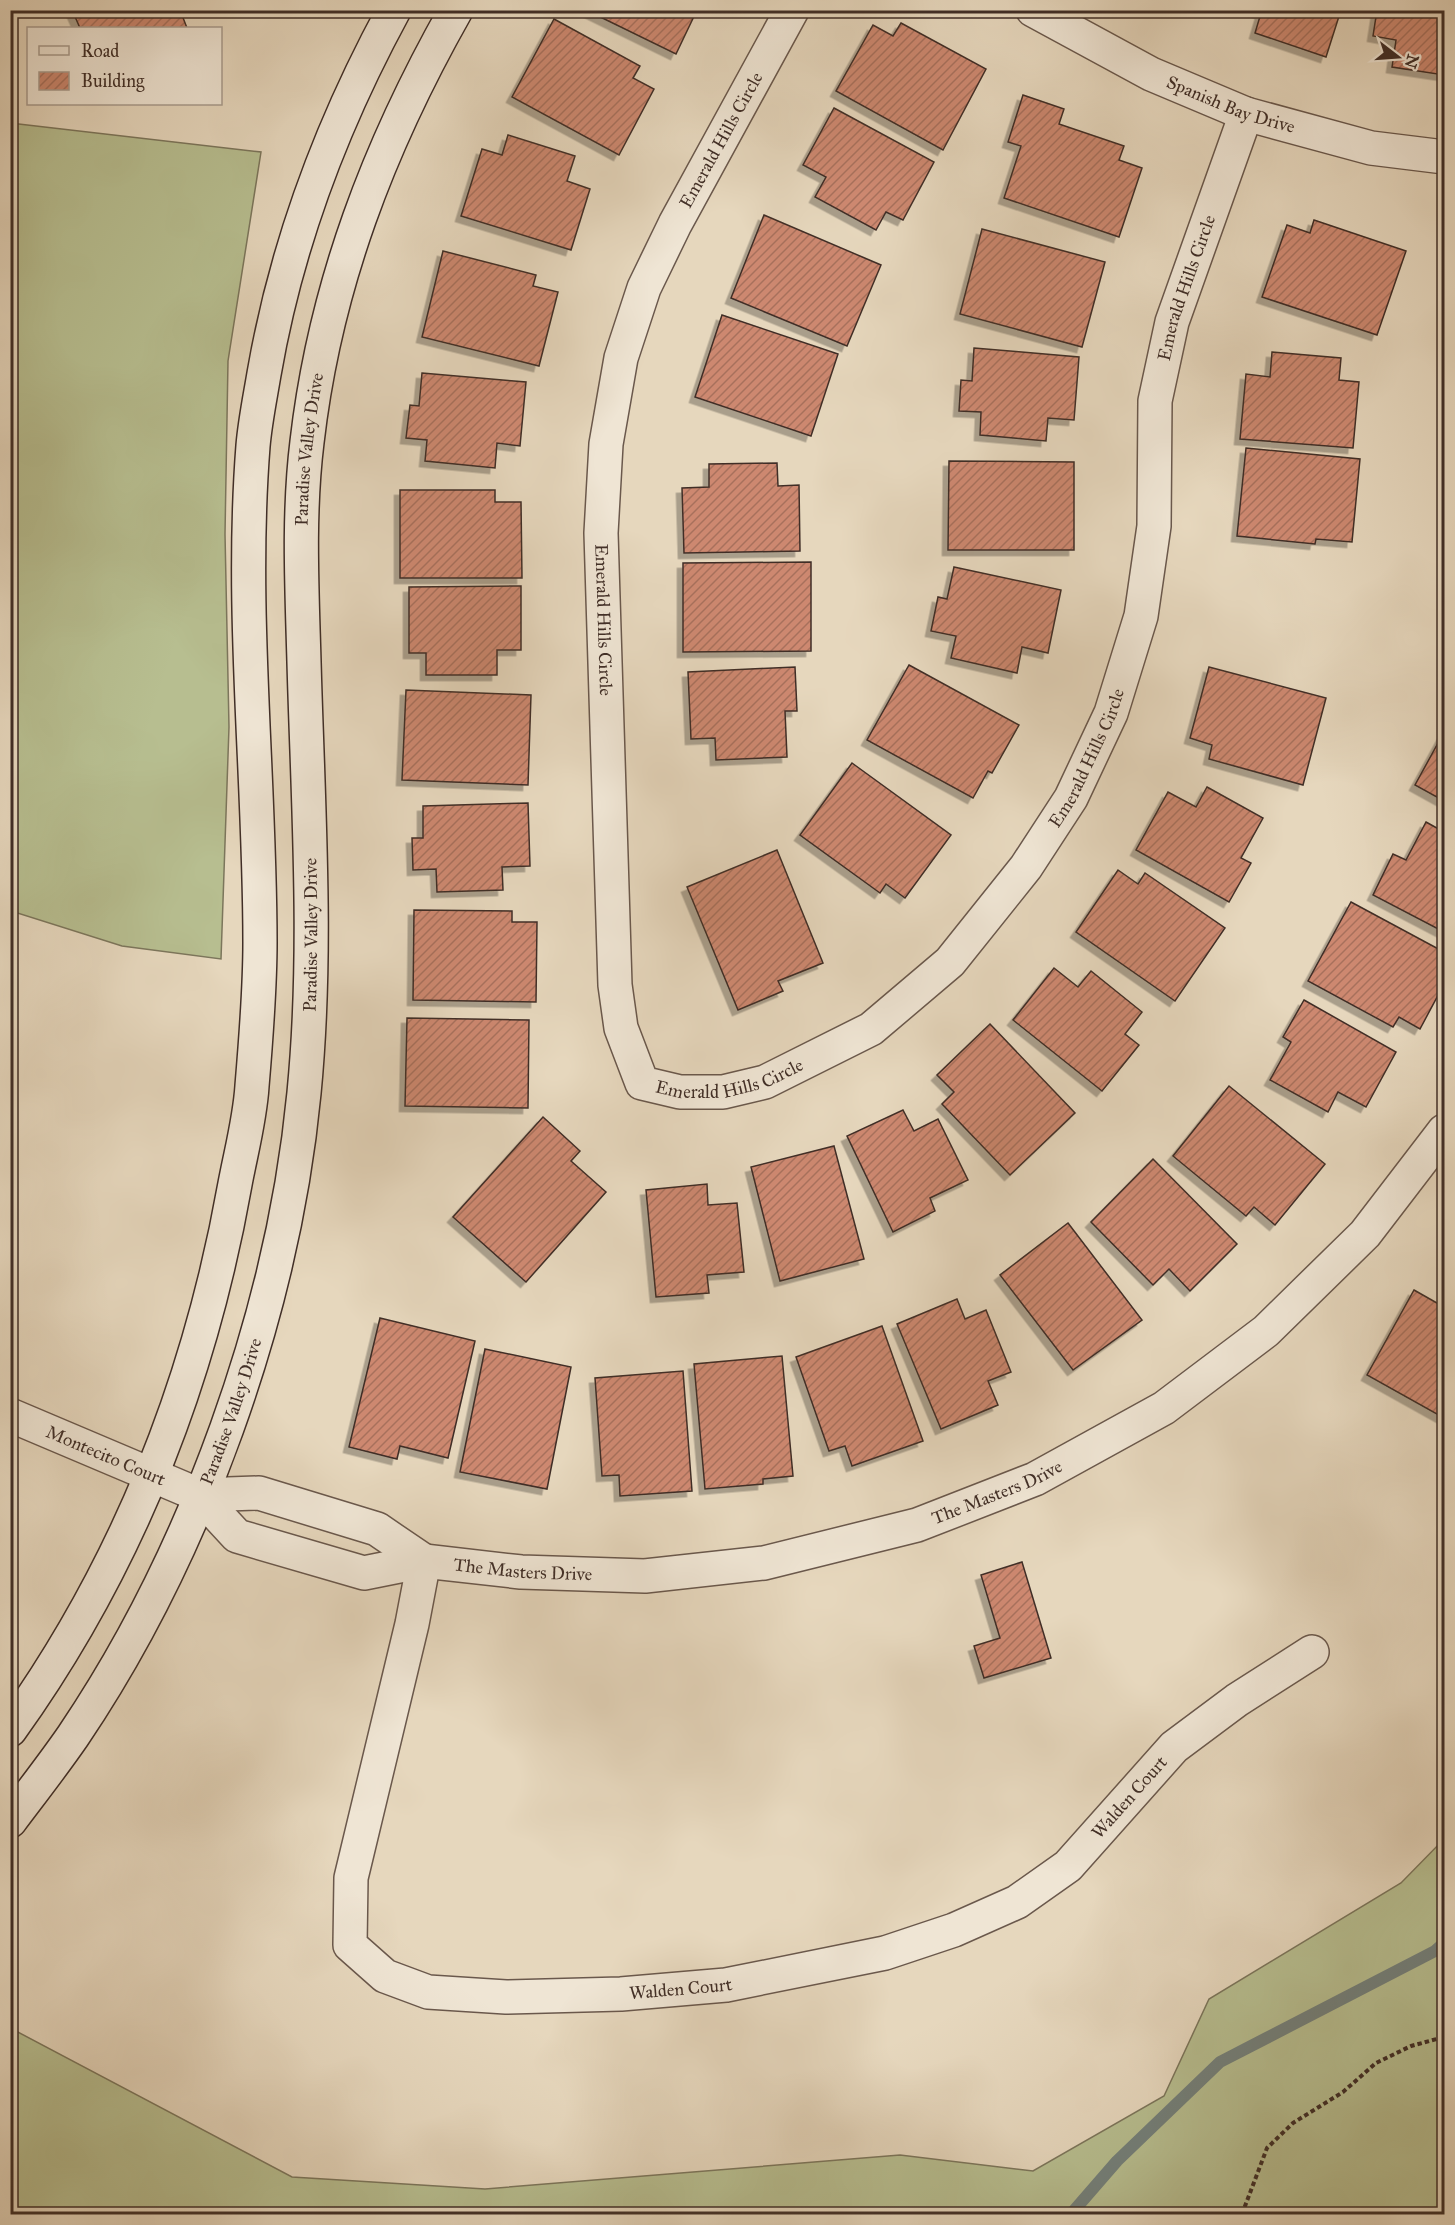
<svg xmlns="http://www.w3.org/2000/svg" width="1455" height="2225" font-family="'IM FELL Great Primer',serif">
<style>
.grass{fill:#b7be90;stroke:#7c765c;stroke-width:1.5}
.lines{fill:none;stroke-linecap:round;stroke-linejoin:round}
.stream{stroke:#74817c;stroke-width:12}
.building{fill:url(#building-hatch);stroke:#402e27;stroke-width:1.5;filter:url(#shadow)}
.street-casing{stroke:#6a584c;stroke-width:36}
.secondary-casing{stroke:#402e27;stroke-width:36}
.path{stroke:#402e27;stroke-width:4;stroke-dasharray:4.5 3;stroke-linecap:butt}
.street{stroke:#efe5d4;stroke-width:33}
.secondary{stroke:#efe5d4;stroke-width:33}
.labels{text-anchor:middle;stroke-width:5;stroke-linejoin:round;paint-order:stroke}
.street-label{font-size:18px;fill:#402e27;stroke:#efe5d4}
</style>
<defs>
<pattern id="building-hatch" width="6" height="6" patternUnits="userSpaceOnUse" patternTransform="scale(1.5)"><rect width="6" height="6" fill="#cd8870"/><path d="M-1 1l2-2M0 6l6-6M5 7l2-2" fill="none" stroke="#a8705c"/></pattern>
<filter id="shadow"><feDropShadow dx="-5.5" dy="5.5" stdDeviation="0" flood-color="#0004"/></filter>
</defs>
<rect width="100%" height="100%" fill="#e6d7bd"/>
<filter id="stains"><feTurbulence type="fractalNoise" baseFrequency=".00333" numOctaves="4"/><feColorMatrix values="0 0 0 0 .2 0 0 0 0 .09 0 0 0 0 .02 0 0 0 .5 -.17"/></filter>
<radialGradient id="worn" r=".72"><stop offset=".6" stop-color="#630" stop-opacity="0"/><stop offset="1" stop-color="#630" stop-opacity=".3"/></radialGradient>
<g class="grass">
<path d="M10,123L261,152L228,361L225,534L229,727L221,959L122,946L11,911Z"/>
<path d="M1444,1839V2214H11L10,2034L14,2030L292,2177L485,2189L900,2155L1033,2171L1164,2096L1209,1999L1401,1883Z"/>
</g>
<g class="lines">
<path class="stream" d="M1071,2214L1117,2161L1220,2062L1435,1951L1444,1943"/>
</g>
<g class="building">
<path d="M72,10H180L187,28H80Z"/>
<path d="M586,10H697L676,54Z"/>
<path d="M1253,10H1341L1326,57L1255,33L1261,13Z"/>
<path d="M1377,10H1444V75L1392,67L1396,40L1373,36Z"/>
<path d="M554,19L640,66L633,78L654,89L619,155L512,97Z"/>
<path d="M901,23L986,69L943,150L836,91L873,25L893,36Z"/>
<path d="M1023,95L1064,109L1059,124L1124,146L1119,160L1142,168L1119,237L1004,198L1021,146L1008,142Z"/>
<path d="M834,108L934,162L903,220L886,212L876,230L815,197L826,177L803,165Z"/>
<path d="M508,135L575,156L567,181L590,189L571,250L461,216L482,149L502,155Z"/>
<path d="M764,215L881,265L847,346L731,298Z"/>
<path d="M1314,220L1406,251L1377,335L1262,297L1287,225L1310,233Z"/>
<path d="M982,229L1105,262L1082,347L960,314Z"/>
<path d="M443,251L536,275L533,286L558,292L539,366L422,337Z"/>
<path d="M722,315L838,354L811,436L695,397Z"/>
<path d="M974,348L1079,357L1074,420L1048,418L1046,441L980,435L981,412L959,411L961,380L972,381Z"/>
<path d="M1272,352L1341,358L1339,380L1359,382L1353,448L1240,439L1246,374L1270,377Z"/>
<path d="M422,373L526,382L520,446L497,443L495,468L425,461L427,440L406,438L410,405L419,406Z"/>
<path d="M1246,448L1360,459L1352,542L1316,539L1315,544L1237,536Z"/>
<path d="M949,461L1074,462V550H948Z"/>
<path d="M777,463L778,486L799,485L800,551L684,553L682,488L709,487V464Z"/>
<path d="M400,490H495V502H521L522,578H400Z"/>
<path d="M811,562V651L683,652V563Z"/>
<path d="M954,567L1061,590L1048,653L1022,647L1017,673L951,658L956,636L931,631L938,597L947,599Z"/>
<path d="M521,586V650H497V675H426V653H409V587Z"/>
<path d="M909,665L1019,725L992,773L988,771L973,798L867,740Z"/>
<path d="M795,667L797,711H785L787,757L716,760L715,738L691,739L688,672Z"/>
<path d="M1209,667L1326,698L1303,785L1209,759L1212,745L1190,738Z"/>
<path d="M406,690L531,695L528,785L402,780Z"/>
<path d="M1444,732V801L1415,785Z"/>
<path d="M852,763L951,835L905,898L886,884L880,893L800,835Z"/>
<path d="M1207,787L1263,818L1241,858L1251,863L1229,902L1136,850L1168,792L1196,807Z"/>
<path d="M528,803L530,866L502,867L503,890L437,892L436,869L413,870L412,838H423V806Z"/>
<path d="M1426,822L1444,832V932L1373,895L1393,854L1406,860Z"/>
<path d="M777,850L823,963L778,981L783,991L738,1010L687,887Z"/>
<path d="M1118,870L1138,884L1145,873L1225,928L1175,1001L1076,932Z"/>
<path d="M1351,902L1444,952V984L1420,1029L1399,1017L1393,1027L1308,981Z"/>
<path d="M414,910L512,911V922H537L536,1002L413,1000Z"/>
<path d="M1054,968L1078,987L1091,971L1142,1012L1125,1034L1139,1045L1102,1091L1013,1020Z"/>
<path d="M1304,1000L1396,1052L1366,1107L1338,1092L1328,1112L1270,1080L1291,1042L1283,1037Z"/>
<path d="M407,1018L529,1020L528,1108L405,1106Z"/>
<path d="M990,1024L1075,1113L1010,1175L942,1104L954,1092L937,1075Z"/>
<path d="M1229,1086L1325,1164L1275,1225L1254,1207L1246,1216L1173,1156Z"/>
<path d="M903,1110L914,1131L938,1119L968,1180L930,1198L935,1211L893,1232L847,1136Z"/>
<path d="M543,1117L580,1151L571,1161L606,1192L526,1282L453,1217Z"/>
<path d="M834,1146L864,1259L780,1281L751,1167Z"/>
<path d="M1153,1159L1237,1244L1190,1291L1169,1269L1153,1285L1091,1222Z"/>
<path d="M707,1184L708,1205L737,1203L744,1272L707,1275L709,1293L656,1297L646,1190Z"/>
<path d="M1068,1223L1142,1320L1073,1370L1000,1275Z"/>
<path d="M1414,1290L1444,1307V1418L1367,1375Z"/>
<path d="M957,1299L965,1319L986,1310L1011,1372L988,1381L998,1405L941,1429L897,1324Z"/>
<path d="M380,1318L475,1341L448,1458L400,1446L397,1459L349,1447Z"/>
<path d="M882,1326L923,1441L852,1466L845,1446L829,1451L796,1357Z"/>
<path d="M485,1349L571,1367L547,1489L460,1472Z"/>
<path d="M782,1356L793,1476L763,1479V1484L705,1489L694,1364Z"/>
<path d="M683,1371L692,1491L620,1496L619,1475L602,1476L595,1378Z"/>
<path d="M1022,1562L1051,1658L984,1678L974,1646L1000,1638L981,1575Z"/>
</g>
<g class="lines">
<defs>
<g id="street">
<path id="s1" d="M792,10L675,224L644,288L621,358L606,444L601,533L615,985L621,1028L642,1083L680,1092H723L765,1082L871,1029L950,962L1026,867L1071,798L1111,713L1141,616L1154,526L1155,401L1172,322L1246,114"/>
<path id="s2" d="M1033,10L1151,74L1246,114L1371,148L1444,157"/>
<path id="s3" d="M10,1415L199,1495L237,1536L364,1573L424,1561L521,1572L645,1576L764,1563L917,1525L1035,1479L1164,1408L1266,1331L1365,1234L1444,1131"/>
<path d="M199,1495L259,1493L377,1529L424,1561"/>
<path id="s4" d="M424,1561L412,1624L351,1878L350,1945L385,1976L428,1992L506,1997L621,1994L726,1985L885,1953L954,1930L1017,1902L1068,1866L1174,1747L1237,1700L1312,1652"/>
</g>
<g id="secondary">
<path d="M10,1730C127,1567 200,1381 235,1184C241,1152 250,1119 252,1086C256,1039 260,990 260,942C260,777 240,611 253,446C255,422 260,398 264,374C286,246 332,124 394,10"/>
<path id="s5" d="M10,1821C31,1793 53,1765 73,1736C196,1554 283,1312 304,1093C318,950 308,806 304,662C302,589 298,515 307,442C325,286 379,146 456,10"/>
</g>
</defs>
<use href="#street" class="street-casing"/>
<use href="#secondary" class="secondary-casing"/>
<path class="path" d="M1242,2214L1267,2148L1293,2123L1343,2092L1376,2063L1411,2046L1444,2037"/>
<use href="#street" class="street"/>
<use href="#secondary" class="secondary"/>
</g>
<g class="labels">
<g class="street-label">
<text dy="6" stroke="none"><textPath href="#s2" startOffset="220">Spanish Bay Drive</textPath></text>
<text transform="translate(721 140) rotate(-61)" y="6">Emerald Hills Circle</text>
<text dy="6" stroke="none"><textPath href="#s1" startOffset="2200">Emerald Hills Circle</textPath></text>
<text dy="6" stroke="none"><textPath href="#s5" startOffset="1440">Paradise Valley Drive</textPath></text>
<text dy="6" stroke="none"><textPath href="#s1" startOffset="652">Emerald Hills Circle</textPath></text>
<text dy="6" stroke="none"><textPath href="#s1" startOffset="1714">Emerald Hills Circle</textPath></text>
<text dy="6" stroke="none"><textPath href="#s5" startOffset="954">Paradise Valley Drive</textPath></text>
<text dy="6" stroke="none"><textPath href="#s1" startOffset="1210">Emerald Hills Circle</textPath></text>
<text dy="6" stroke="none"><textPath href="#s5" startOffset="468">Paradise Valley Drive</textPath></text>
<text dy="6" stroke="none"><textPath href="#s3" startOffset="104">Montecito Court</textPath></text>
<text dy="6" stroke="none"><textPath href="#s3" startOffset="1040">The Masters Drive</textPath></text>
<text dy="6" stroke="none"><textPath href="#s3" startOffset="554">The Masters Drive</textPath></text>
<text dy="6" stroke="none"><textPath href="#s4" startOffset="1242">Walden Court</textPath></text>
<text dy="6" stroke="none"><textPath href="#s4" startOffset="738">Walden Court</textPath></text>
</g>
</g>
<rect width="1455" height="2225" fill="none" stroke="#e6d7bd" stroke-width="36"/>
<rect x="12" y="12" width="1431" height="2201" fill="none" stroke="#402e27" stroke-width="3"/>
<rect x="18" y="18" width="1419" height="2189" fill="none" stroke="#402e27" stroke-width="1.5"/>
<rect x="27" y="27" width="195" height="78" fill="#efe5d4" stroke="#a99c8f" stroke-width="1.5"/>
<rect x="39" y="46" width="30" height="9" fill="#efe5d4" stroke="#a99c8f" stroke-width="1.5"/>
<text x="81" y="57" font-size="18" fill="#402e27">Road</text>
<rect x="39" y="72" width="30" height="18" fill="url(#building-hatch)" stroke="#a99c8f" stroke-width="1.5"/>
<text x="81" y="87" font-size="18" fill="#402e27">Building</text>
<g transform="translate(1398 57) rotate(107)" stroke="#efe5d4" stroke-width="4.5" paint-order="stroke">
<path d="M0-4.5L10 22L0 15L-10 22Z" fill="#402e27"/>
<text y="-9" font-size="16" font-weight="bold" text-anchor="middle" fill="#402e27">N</text>
</g>
<rect width="100%" height="100%" filter="url(#stains)"/>
<rect width="100%" height="100%" fill="url(#worn)"/>
</svg>
